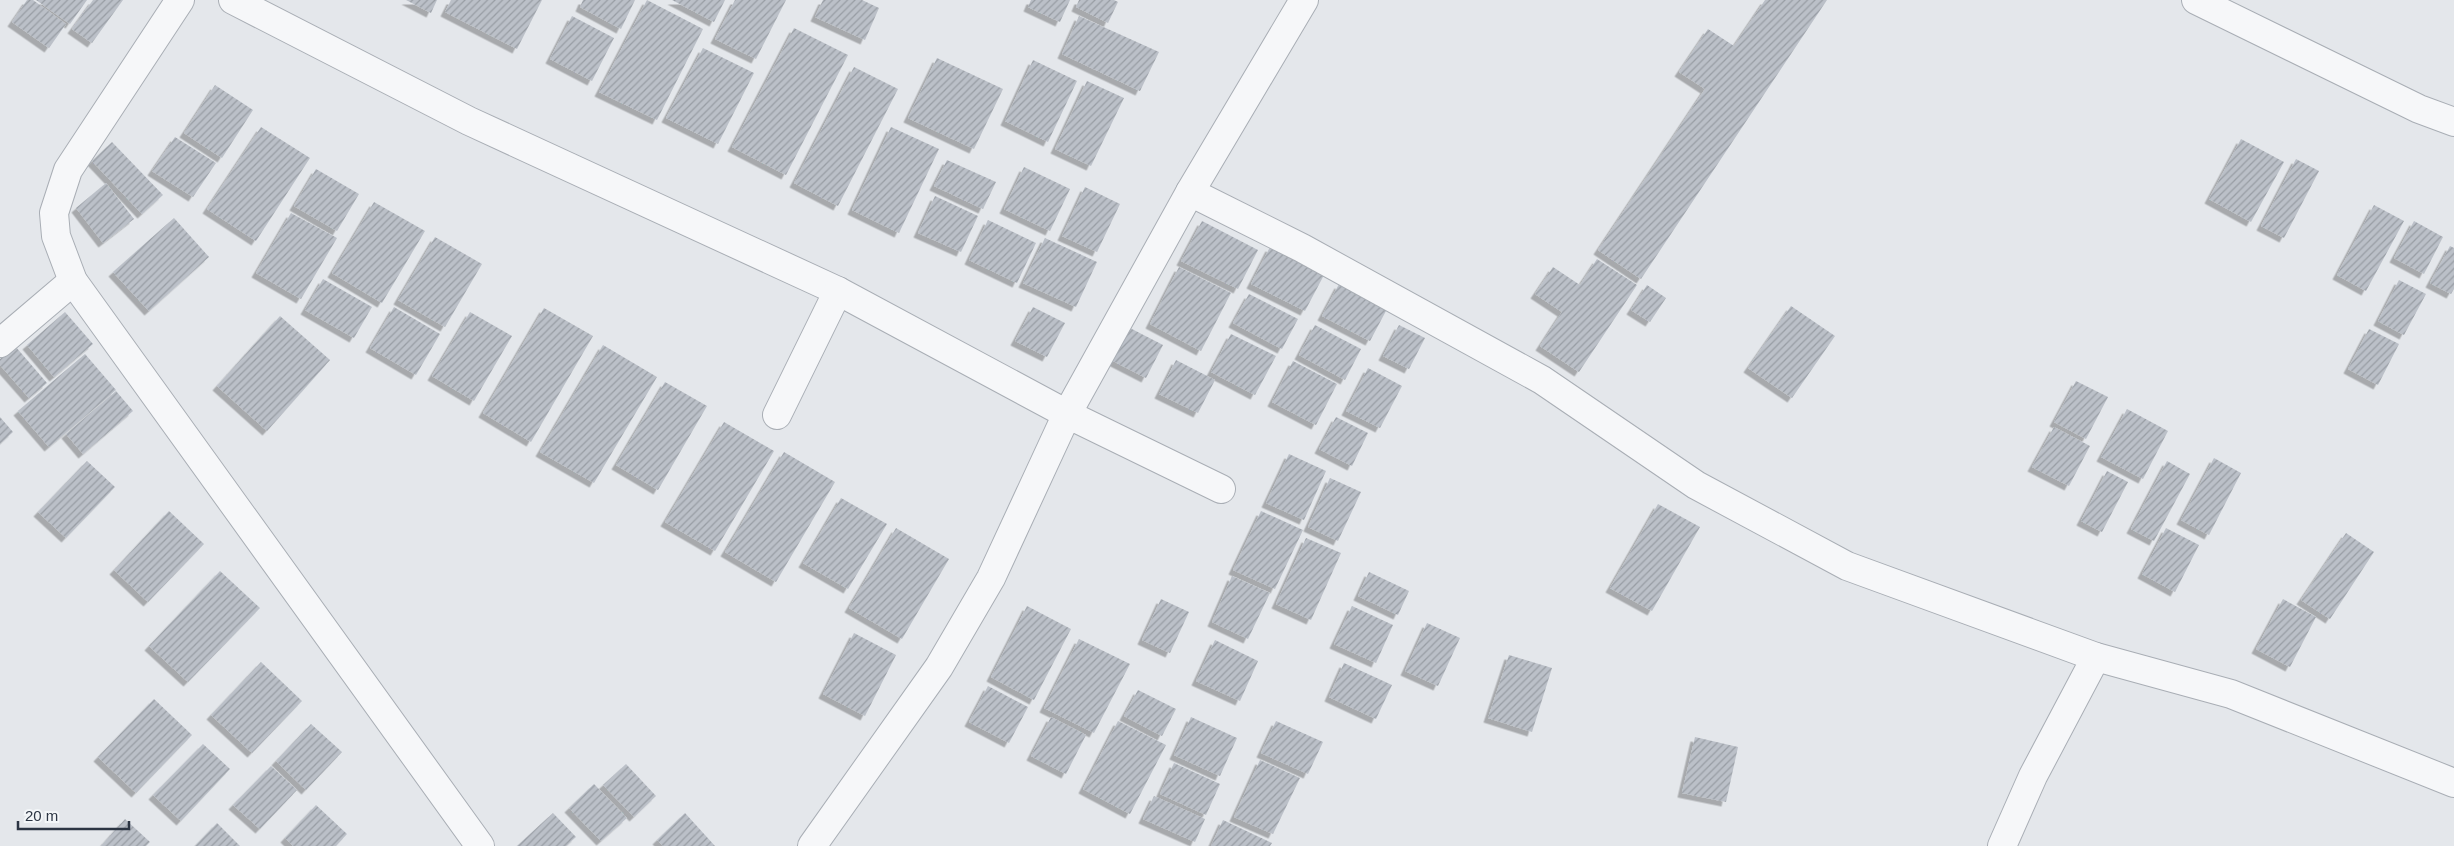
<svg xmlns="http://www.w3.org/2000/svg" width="2454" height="846" font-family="Helvetica,sans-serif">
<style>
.building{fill:url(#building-hatch);filter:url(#shadow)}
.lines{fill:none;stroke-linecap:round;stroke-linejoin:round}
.street-casing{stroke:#a9aeb5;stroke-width:30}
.street{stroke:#f6f7f9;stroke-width:28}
</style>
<defs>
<pattern id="building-hatch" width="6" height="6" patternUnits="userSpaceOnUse" patternTransform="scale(1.25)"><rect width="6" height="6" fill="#bbc0c8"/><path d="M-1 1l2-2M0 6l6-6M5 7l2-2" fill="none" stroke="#989da4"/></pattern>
<filter id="shadow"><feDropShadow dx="-4.5" dy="4.5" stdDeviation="0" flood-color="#0004"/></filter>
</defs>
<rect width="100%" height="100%" fill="#e4e7eb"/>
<g class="building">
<path d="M27,0H33L66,24L49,48L12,22Z"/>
<path d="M36,0H87L70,24Z"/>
<path d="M93,0H123L92,43L72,29Z"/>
<path d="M406,0H437L431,13Z"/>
<path d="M451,0H542L517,49L445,12Z"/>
<path d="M583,0H635L621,29L580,7Z"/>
<path d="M647,0L703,29L657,120L599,92Z"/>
<path d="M672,0H725L714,22Z"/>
<path d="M735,0H786L756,59L715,39Z"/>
<path d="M823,0H862L879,8L865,40L815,17Z"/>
<path d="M1031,0H1070L1060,22L1028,7Z"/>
<path d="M1079,0H1114L1118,2L1108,23L1076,7Z"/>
<path d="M1765,0H1827L1641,279L1598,250L1705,89L1679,72L1708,29L1734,46Z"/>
<path d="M572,16L614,38L592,81L550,59Z"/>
<path d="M1079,16L1159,52L1140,91L1062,54Z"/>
<path d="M794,28L848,55L786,175L732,147Z"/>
<path d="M703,48L754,73L718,144L666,118Z"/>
<path d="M937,58L1003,89L974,149L908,118Z"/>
<path d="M1033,60L1077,81L1048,142L1005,121Z"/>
<path d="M854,67L898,89L838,206L794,183Z"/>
<path d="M1087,81L1124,98L1091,166L1055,149Z"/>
<path d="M215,85L253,110L222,158L184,133Z"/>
<path d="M261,127L310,158L256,241L207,209Z"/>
<path d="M891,127L939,149L899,233L852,210Z"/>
<path d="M175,137L216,163L193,197L152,171Z"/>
<path d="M2241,139L2284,162L2251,222L2209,199Z"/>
<path d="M112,142L163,195L142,214L92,161Z"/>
<path d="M2296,159L2319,171L2284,238L2261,226Z"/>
<path d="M947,160L996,182L983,209L934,186Z"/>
<path d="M1024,167L1070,189L1050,231L1004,209Z"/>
<path d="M316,169L359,194L337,231L294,206Z"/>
<path d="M106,183L134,219L103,243L76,208Z"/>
<path d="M1085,187L1120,204L1097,252L1062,236Z"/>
<path d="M935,196L978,216L961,252L918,233Z"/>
<path d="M374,202L425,231L382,303L332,273Z"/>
<path d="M2374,205L2404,221L2366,291L2337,275Z"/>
<path d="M291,213L337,238L301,299L256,273Z"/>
<path d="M174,218L209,257L149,311L113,272Z"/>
<path d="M988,220L1036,243L1017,283L969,260Z"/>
<path d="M1202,221L1258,250L1238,289L1181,261Z"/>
<path d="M2414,221L2443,237L2424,274L2394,258Z"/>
<path d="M435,237L482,264L445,327L398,300Z"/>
<path d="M1045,238L1097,262L1076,307L1023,283Z"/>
<path d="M2450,246L2454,248V289L2451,294L2430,283Z"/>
<path d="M1270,247L1324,275L1305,311L1251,284Z"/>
<path d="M1597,259L1637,285L1579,372L1540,346L1562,312L1535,294L1553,267L1580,285Z"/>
<path d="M1179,267L1231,293L1201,351L1150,324Z"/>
<path d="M323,279L372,307L354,338L305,310Z"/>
<path d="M2399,280L2426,294L2404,335L2378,321Z"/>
<path d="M1339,284L1387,309L1370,341L1322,316Z"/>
<path d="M1647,285L1666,298L1650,322L1631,310Z"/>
<path d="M1249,294L1298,319L1282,349L1233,323Z"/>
<path d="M1791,306L1835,336L1792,398L1748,368Z"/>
<path d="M394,307L440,334L416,375L370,348Z"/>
<path d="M1033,307L1065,323L1047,357L1015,341Z"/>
<path d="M544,308L593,336L531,442L483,413Z"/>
<path d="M65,312L93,344L54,377L27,345Z"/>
<path d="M470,312L512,336L474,401L432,376Z"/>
<path d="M280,316L330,360L267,431L217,386Z"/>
<path d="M1315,325L1361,349L1345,380L1299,355Z"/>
<path d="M1399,325L1425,338L1409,369L1383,356Z"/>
<path d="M1130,328L1163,345L1146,378L1113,361Z"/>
<path d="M2369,329L2399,344L2378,385L2348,369Z"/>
<path d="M1231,334L1276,356L1255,395L1211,372Z"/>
<path d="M603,345L657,377L594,483L540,452Z"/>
<path d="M15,346L47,383L29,398L0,365V359Z"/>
<path d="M85,354L116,390L49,447L18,411Z"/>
<path d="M1176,360L1215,380L1198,413L1159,394Z"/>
<path d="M1293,361L1337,384L1316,425L1272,402Z"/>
<path d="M1368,368L1402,386L1380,428L1346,411Z"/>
<path d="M2076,381L2108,397L2086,439L2054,422Z"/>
<path d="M665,382L707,406L658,490L616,465Z"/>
<path d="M116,391L133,411L83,454L66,434Z"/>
<path d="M2127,409L2168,431L2143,479L2101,457Z"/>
<path d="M0,417L13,432L0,444Z"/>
<path d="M1336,417L1368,433L1352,466L1319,449Z"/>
<path d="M724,422L774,451L715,551L665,522Z"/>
<path d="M2054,427L2090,446L2069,486L2032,467Z"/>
<path d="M784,452L835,482L776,582L725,552Z"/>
<path d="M1289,454L1326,471L1304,520L1266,503Z"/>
<path d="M2214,458L2241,473L2209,535L2181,520Z"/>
<path d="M87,461L115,487L66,538L38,512Z"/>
<path d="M2167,461L2190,474L2154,541L2131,529Z"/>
<path d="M2107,471L2128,482L2102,532L2081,521Z"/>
<path d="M1330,478L1361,492L1338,541L1308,527Z"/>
<path d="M841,498L887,524L848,589L803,563Z"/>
<path d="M1658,504L1700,527L1652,611L1610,588Z"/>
<path d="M169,511L204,544L148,602L114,570Z"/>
<path d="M1261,511L1303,530L1275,589L1233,570Z"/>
<path d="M896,528L949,559L902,639L849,608Z"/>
<path d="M2166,528L2199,545L2175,592L2142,574Z"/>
<path d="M2346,533L2374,552L2330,619L2301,600Z"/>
<path d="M1306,538L1341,553L1311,620L1276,604Z"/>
<path d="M220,571L260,608L188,682L149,646Z"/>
<path d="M1369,572L1409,591L1398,615L1358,596Z"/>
<path d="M1232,576L1270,593L1248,639L1212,622Z"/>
<path d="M1161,599L1189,612L1170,653L1142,640Z"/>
<path d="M2283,599L2316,617L2290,667L2256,649Z"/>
<path d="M1027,606L1071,629L1034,700L991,677Z"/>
<path d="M1352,606L1393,625L1376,663L1334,644Z"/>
<path d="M1427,623L1460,638L1438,686L1405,671Z"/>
<path d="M854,633L896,655L865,716L823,694Z"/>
<path d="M1079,639L1130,664L1094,733L1044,708Z"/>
<path d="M1215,640L1258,661L1240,701L1196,681Z"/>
<path d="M1509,655L1552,668L1532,732L1488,718Z"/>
<path d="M261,662L302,701L252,753L211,715Z"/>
<path d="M1344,663L1392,685L1376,719L1329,697Z"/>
<path d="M988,686L1028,707L1009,743L969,722Z"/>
<path d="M1138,690L1176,709L1162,736L1124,716Z"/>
<path d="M154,699L192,735L136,793L98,757Z"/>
<path d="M1051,717L1086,735L1066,774L1031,756Z"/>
<path d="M1191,717L1237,738L1220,776L1174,755Z"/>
<path d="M1118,721L1166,745L1130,814L1083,789Z"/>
<path d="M1276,721L1323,742L1308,774L1261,753Z"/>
<path d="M311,724L342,752L306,790L276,761Z"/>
<path d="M1695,737L1738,747L1726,802L1682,793Z"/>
<path d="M203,744L230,769L181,821L153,795Z"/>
<path d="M1260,760L1300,778L1273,834L1234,817Z"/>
<path d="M1174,763L1220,784L1206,815L1160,794Z"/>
<path d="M626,764L656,796L634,817L603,785Z"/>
<path d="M271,766L297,790L260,829L233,805Z"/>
<path d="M594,784L627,818L601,841L569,808Z"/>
<path d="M1154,796L1205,819L1195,842L1143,819Z"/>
<path d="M316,805L347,834L336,846H293L285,838Z"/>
<path d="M553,813L576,837L566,846H517Z"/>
<path d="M685,813L715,846H663L657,840Z"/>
<path d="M125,819L150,842L146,846H101Z"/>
<path d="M1223,820L1272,843L1270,846H1211Z"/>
<path d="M217,823L240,846H195Z"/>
</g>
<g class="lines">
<defs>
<g id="street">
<path d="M180,0L68,170L54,213L56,236L73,281L480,846"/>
<path d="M233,0L469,121L838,291L1067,414L1190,192L1304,0"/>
<path d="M2196,0L2419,109L2454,122"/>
<path d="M1190,192L1302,248L1542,380L1696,485L1847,566L2096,657L2231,694L2454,783"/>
<path d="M0,343L73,281"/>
<path d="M777,415L838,291"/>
<path d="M812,846L939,667L991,578L1067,414L1221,489"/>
<path d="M2002,846L2033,776L2096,657"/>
</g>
</defs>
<use href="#street" class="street-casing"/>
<use href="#street" class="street"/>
</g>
<path d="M18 821v8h111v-8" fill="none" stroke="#2c3543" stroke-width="2.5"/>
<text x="25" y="821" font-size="15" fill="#2c3543" stroke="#f3f6f8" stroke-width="4" paint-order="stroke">20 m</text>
</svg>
